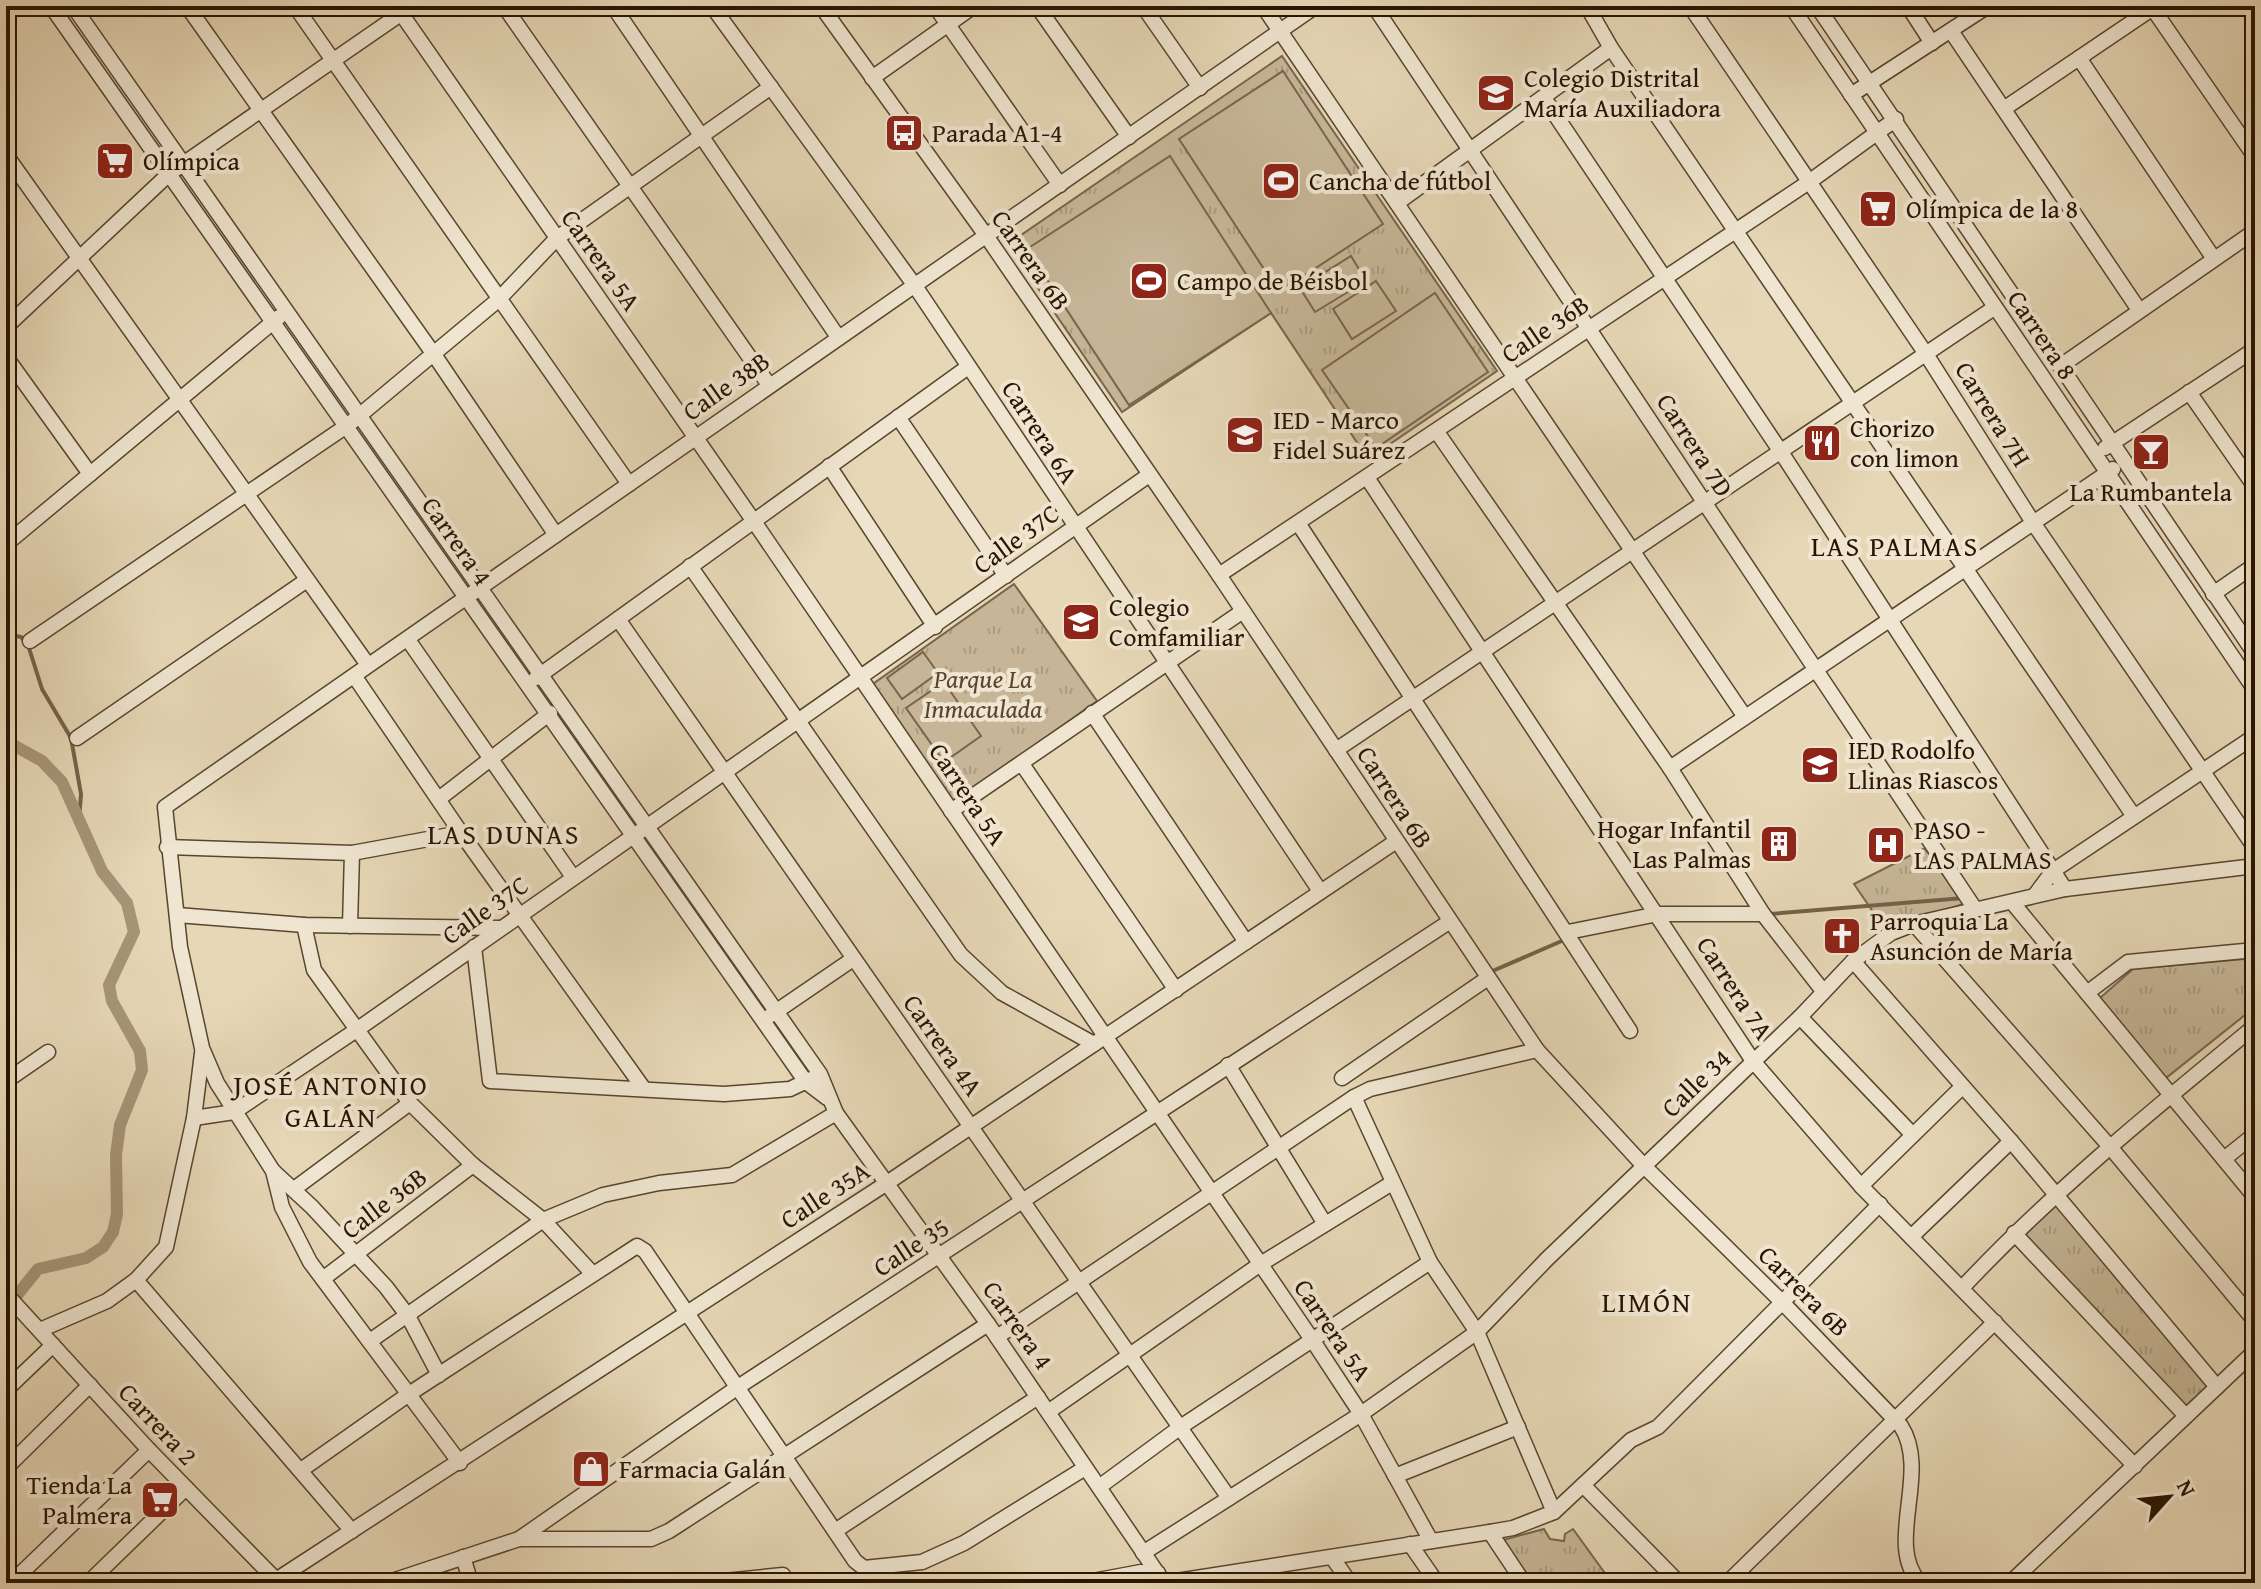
<svg xmlns="http://www.w3.org/2000/svg" width="2261" height="1589" font-family="'Gentium Book Plus',serif">
<style>
.grass{fill:url(#grass-tufts);stroke:#78654c;stroke-width:2}
.garden{fill:#c6b697;stroke:#78654c;stroke-width:2}
.lines{fill:none;stroke-linecap:round;stroke-linejoin:round}
.stream{stroke:#746148;stroke-width:4}
.canal{stroke:#a69578;stroke-width:12}
.minor-casing{stroke:#58452e;stroke-width:17}
.minor{stroke:#efe5d0;stroke-width:14}
.labels{text-anchor:middle;stroke-width:8;stroke-linejoin:round;paint-order:stroke}
.poi-label{font-size:26px;fill:#291401;stroke:#efe5d0;text-anchor:start}
.street-label{font-size:26px;fill:#291401;stroke:#efe5d0}
.park-label{font-size:26px;font-style:italic;fill:#58452e;stroke:#efe5d0}
.neighbourhood-label{font-size:28px;letter-spacing:2px;fill:#291401;stroke:#efe5d0}
</style>
<defs>
<pattern id="grass-tufts" width="24" height="20" patternUnits="userSpaceOnUse" patternTransform="scale(2)"><rect width="24" height="20" fill="#c6b697"/><path d="M3 7l-1-3M5 7V3M7 7l1-3M15 17l-1-3M17 17v-4M19 17l1-3" fill="none" stroke="#aa9c80"/></pattern>
</defs>
<rect width="100%" height="100%" fill="#e6d7b6"/>
<filter id="stains"><feTurbulence type="fractalNoise" baseFrequency=".0025" numOctaves="4"/><feColorMatrix values="0 0 0 0 .2 0 0 0 0 .09 0 0 0 0 .02 0 0 0 .5 -.17"/></filter>
<radialGradient id="worn" r=".72"><stop offset=".6" stop-color="#630" stop-opacity="0"/><stop offset="1" stop-color="#630" stop-opacity=".3"/></radialGradient>
<g class="grass">
<path d="M1282,56L1497,371L1368,459L1271,313L1122,412L1008,244Z"/>
<path d="M1014,584L1097,701L953,803L870,686Z"/>
<path d="M1925,848L1963,904L1886,931L1854,884Z"/>
<path d="M2255,958V1007L2166,1078L2100,998L2133,969Z"/>
<path d="M2054,1197L2209,1386L2186,1411L2022,1232Z"/>
<path d="M1544,1529L1550,1539L1564,1541L1565,1534L1573,1529L1612,1583H1533L1503,1540Z"/>
</g>
<g class="garden">
<path d="M1283,71L1383,224L1279,292L1179,139Z"/>
<path d="M1170,156L1271,313L1129,405L1027,249Z"/>
<path d="M1351,256L1366,281L1315,312L1300,288Z"/>
<path d="M1376,281L1396,311L1352,339L1333,309Z"/>
<path d="M1435,293L1488,372L1376,448L1322,370Z"/>
<path d="M923,652L938,673L902,699L887,678Z"/>
<path d="M944,682L981,736L944,762L906,708Z"/>
</g>
<g class="lines">
<g class="stream">
<path d="M6,634L21,637L28,645L42,689L71,738L81,794L79,820"/>
<path d="M1770,914L1964,898"/>
<path d="M1488,973L1564,940"/>
</g>
<path class="canal" d="M6,741L42,761L62,782L102,871L127,903L134,932L109,985L112,1001L140,1051L142,1070L120,1125L116,1155L117,1214L113,1232L103,1247L86,1258L38,1269L6,1309"/>
<defs>
<g id="minor">
<path d="M51,6L806,1082L827,1098"/>
<path d="M73,6L820,1074L836,1113L988,1324L1164,1583"/>
<path d="M187,6L435,356L556,535"/>
<path d="M295,6L629,484"/>
<path d="M396,6L755,523L1313,1341L1361,1414L1431,1541"/>
<path d="M504,6L769,385"/>
<path d="M613,6L838,337"/>
<path d="M712,6L915,286L1320,891"/>
<path d="M821,6L987,237L1219,575L1537,1050L1644,1166L1783,1303L1901,1426C1931,1473 1884,1544 1920,1583"/>
<path d="M935,6L1060,185"/>
<path d="M1037,6L1129,137"/>
<path d="M1143,6L1200,88"/>
<path d="M1263,6L1745,717"/>
<path d="M1374,6L1975,909"/>
<path d="M1587,6L1611,48L2133,815"/>
<path d="M1690,6L1926,354L2034,524L2255,848"/>
<path d="M1791,6L2255,690"/>
<path d="M1817,6L2255,654"/>
<path d="M1908,6L1932,43"/>
<path d="M2151,6L2255,157"/>
<path d="M1951,31L2139,310"/>
<path d="M2079,58L2214,259"/>
<path d="M872,78L974,6"/>
<path d="M1851,95L1988,6"/>
<path d="M1544,98L1779,449L2065,889"/>
<path d="M2005,108L2156,6"/>
<path d="M6,155L368,665"/>
<path d="M1397,203L1611,48"/>
<path d="M6,327L170,173L412,6"/>
<path d="M6,357L90,474"/>
<path d="M2062,365L2255,231"/>
<path d="M2189,392L2255,487"/>
<path d="M898,417L1006,576"/>
<path d="M1437,432L1670,768L1763,914L1823,991"/>
<path d="M2105,448L2255,349"/>
<path d="M829,466L935,627"/>
<path d="M1368,479L1753,1061L1861,1186L2135,1466"/>
<path d="M1298,523L1630,1031"/>
<path d="M6,544L279,317"/>
<path d="M690,566L961,955L1002,993L1094,1044"/>
<path d="M1219,575L1809,182L1896,119"/>
<path d="M2213,594L2255,565"/>
<path d="M618,619L1229,1498"/>
<path d="M30,641L348,425L498,300L557,238L771,87"/>
<path d="M411,644L573,877"/>
<path d="M536,678L968,367"/>
<path d="M357,680L461,833L644,1089"/>
<path d="M1092,713L1246,942"/>
<path d="M77,738L307,580"/>
<path d="M1336,750L1994,308"/>
<path d="M1022,764L1176,990"/>
<path d="M1670,768L2113,469"/>
<path d="M440,798L550,713"/>
<path d="M951,811L1243,611"/>
<path d="M167,847L352,853L461,833"/>
<path d="M2035,895L2053,871L2255,736"/>
<path d="M2012,902L2255,1197"/>
<path d="M177,915L304,925L500,928"/>
<path d="M1914,924L2111,1148L2255,1321"/>
<path d="M304,925L314,970L410,1103L473,1165L543,1220L592,1273"/>
<path d="M350,926L352,853"/>
<path d="M1568,932L1658,914H1763"/>
<path d="M474,947L490,1081L724,1094L790,1089L811,1079"/>
<path d="M1853,961L2011,1141L2217,1387"/>
<path d="M2087,993L2128,962L2255,950"/>
<path d="M771,1015L853,959"/>
<path d="M1800,1017L1911,1133"/>
<path d="M1228,1065L1325,1224"/>
<path d="M1342,1078L1488,978"/>
<path d="M6,1081L48,1052"/>
<path d="M1354,1097L1430,1262L1477,1332L1554,1512"/>
<path d="M194,1118L234,1112L355,1031L1149,475"/>
<path d="M2224,1159L2255,1134"/>
<path d="M273,1171L312,1207L386,1287L408,1316L439,1375"/>
<path d="M1861,1186L1962,1087"/>
<path d="M294,1189L410,1103"/>
<path d="M2014,1233L2186,1416"/>
<path d="M1911,1237L2011,1141"/>
<path d="M324,1278L473,1165"/>
<path d="M136,1280L352,1531"/>
<path d="M1963,1287C2052,1192 2154,1109 2255,1026"/>
<path d="M6,1294L149,1450L279,1583"/>
<path d="M40,1330L107,1301L136,1280L166,1247L194,1118L202,1053"/>
<path d="M997,1337L1354,1097L1370,1089L1537,1050"/>
<path d="M370,1341L543,1220L603,1195L659,1183L732,1175L836,1113"/>
<path d="M6,1390L53,1345"/>
<path d="M1048,1412L1259,1265L1392,1183"/>
<path d="M460,1463L310,1262L282,1207L273,1171L217,1083L202,1048L180,947L165,807L1316,6"/>
<path d="M6,1468L90,1385"/>
<path d="M301,1470L409,1394L637,1246L645,1251L855,1561L864,1568L922,1562L964,1543L1085,1468"/>
<path d="M1395,1476L1518,1427"/>
<path d="M1583,1485L1679,1583"/>
<path d="M1099,1487L1182,1426L1430,1262"/>
<path d="M835,1531L1038,1397"/>
<path d="M1490,1532L1524,1583"/>
<path d="M519,1539H651L669,1531L988,1324"/>
<path d="M1410,1544L1437,1583"/>
<path d="M1143,1553L1361,1414L1477,1332L1547,1259L1800,1017L1853,961L1891,933L1914,924L2065,889L2255,866"/>
<path d="M463,1557L471,1583"/>
<path d="M1332,1557L1350,1583"/>
<path d="M276,1580L887,1183L1395,842"/>
<path d="M11,1583L149,1450"/>
<path d="M88,1583L186,1488"/>
<path d="M386,1583L519,1539L738,1387L1449,922"/>
<path d="M705,1583L783,1575"/>
<path d="M1082,1583L1141,1572L1158,1573"/>
<path d="M1164,1583L1490,1532L1513,1528L1554,1512L1631,1440L1658,1427L1880,1204"/>
<path d="M1727,1583L1995,1322"/>
<path d="M2010,1583L2255,1351"/>
</g>
</defs>
<use href="#minor" class="minor-casing"/>
<use href="#minor" class="minor"/>
</g>
<defs>
<symbol id="school-square" viewBox="-11 -11 22 22"><rect x="-9" y="-9" width="18" height="18" rx="4" fill="#8f2418" stroke="#efe5d0"/><path d="M0-5L7-2L0 1L-7-2ZM-4 1L0 2.5L4 1V4Q0 6-4 4Z" fill="#fff"/></symbol>
<symbol id="bus-square" viewBox="-11 -11 22 22"><rect x="-9" y="-9" width="18" height="18" rx="4" fill="#8f2418" stroke="#efe5d0"/><path d="M-5-6H5V4H4V6H2V4H-2V6H-4V4H-5ZM-3.5-4V0h7V-4ZM-3.5 1.2v1.5H-2V1.2ZM2 1.2v1.5H3.5V1.2Z" fill="#fff"/></symbol>
<symbol id="supermarket-square" viewBox="-11 -11 22 22"><rect x="-9" y="-9" width="18" height="18" rx="4" fill="#8f2418" stroke="#efe5d0"/><path d="M-6-5.5h2.5l.6 2H6L4.5 2H-2.5L-4.4-4H-6ZM-1.5 3.2a1.3 1.3 0 1 0 .1 0ZM3 3.2a1.3 1.3 0 1 0 .1 0Z" fill="#fff"/></symbol>
<symbol id="stadium-square" viewBox="-11 -11 22 22"><rect x="-9" y="-9" width="18" height="18" rx="4" fill="#8f2418" stroke="#efe5d0"/><path d="M0-5a6.5 5 0 1 0 0 10a6.5 5 0 1 0 0-10ZM-3.5-1.8h7v3.6h-7Z" fill="#fff"/></symbol>
<symbol id="restaurant-square" viewBox="-11 -11 22 22"><rect x="-9" y="-9" width="18" height="18" rx="4" fill="#8f2418" stroke="#efe5d0"/><path d="M-5-6h1v4h1v-4h1v4h1v-4h1v5L-1.5 .5V6h-2V.5L-5-1ZM5-6V6H3V1.5H1.5Q1.5-4 5-6Z" fill="#fff"/></symbol>
<symbol id="bar-square" viewBox="-11 -11 22 22"><rect x="-9" y="-9" width="18" height="18" rx="4" fill="#8f2418" stroke="#efe5d0"/><path d="M-6-5H6L.8 .8V4.5H3.5V6h-7V4.5H-.8V.8Z" fill="#fff"/></symbol>
<symbol id="building-square" viewBox="-11 -11 22 22"><rect x="-9" y="-9" width="18" height="18" rx="4" fill="#8f2418" stroke="#efe5d0"/><path d="M-4-6H4V6H1V3H-1V6H-4ZM-2.5-4.3h1.7v1.8h-1.7ZM.8-4.3h1.7v1.8H.8ZM-2.5-1h1.7V.8h-1.7ZM.8-1h1.7V.8H.8Z" fill="#fff"/></symbol>
<symbol id="hospital-square" viewBox="-11 -11 22 22"><rect x="-9" y="-9" width="18" height="18" rx="4" fill="#8f2418" stroke="#efe5d0"/><path d="M-5-5h3v3.5h4V-5h3V5h-3V1.5h-4V5h-3Z" fill="#fff"/></symbol>
<symbol id="church-square" viewBox="-11 -11 22 22"><rect x="-9" y="-9" width="18" height="18" rx="4" fill="#8f2418" stroke="#efe5d0"/><path d="M-1.2-6h2.4v3.5h3.3v2.4h-3.3V6h-2.4V-.1h-3.3v-2.4h3.3Z" fill="#fff"/></symbol>
<symbol id="shop-square" viewBox="-11 -11 22 22"><rect x="-9" y="-9" width="18" height="18" rx="4" fill="#8f2418" stroke="#efe5d0"/><path d="M-5-2.5h2.3a2.7 3.5 0 0 1 5.4 0H5L5.5 6h-11ZM-1.5-2.5h3a1.5 2.3 0 0 0-3 0Z" fill="#fff"/></symbol>
</defs>
<g fill-rule="evenodd">
<use href="#school-square" x="1474" y="71" width="44" height="44"/>
<use href="#bus-square" x="882" y="111" width="44" height="44"/>
<use href="#supermarket-square" x="93" y="139" width="44" height="44"/>
<use href="#stadium-square" x="1259" y="159" width="44" height="44"/>
<use href="#supermarket-square" x="1856" y="187" width="44" height="44"/>
<use href="#stadium-square" x="1127" y="259" width="44" height="44"/>
<use href="#school-square" x="1223" y="413" width="44" height="44"/>
<use href="#restaurant-square" x="1800" y="421" width="44" height="44"/>
<use href="#bar-square" x="2129" y="430" width="44" height="44"/>
<use href="#school-square" x="1059" y="600" width="44" height="44"/>
<use href="#school-square" x="1798" y="743" width="44" height="44"/>
<use href="#building-square" x="1757" y="822" width="44" height="44"/>
<use href="#hospital-square" x="1864" y="823" width="44" height="44"/>
<use href="#church-square" x="1820" y="914" width="44" height="44"/>
<use href="#shop-square" x="569" y="1447" width="44" height="44"/>
<use href="#supermarket-square" x="138" y="1478" width="44" height="44"/>
</g>
<g class="labels">
<g class="poi-label">
<text x="1524" y="87">Colegio Distrital<tspan x="1524" dy="30">María Auxiliadora</tspan></text>
<text x="932" y="142">Parada A1-4</text>
<text x="143" y="170">Olímpica</text>
<text x="1309" y="190">Cancha de fútbol</text>
<text x="1906" y="218">Olímpica de la 8</text>
<text x="1177" y="290">Campo de Béisbol</text>
<text x="1273" y="429">IED - Marco<tspan x="1273" dy="30">Fidel Suárez</tspan></text>
<text x="1850" y="437">Chorizo<tspan x="1850" dy="30">con limon</tspan></text>
<text x="2151" y="501" text-anchor="middle">La Rumbantela</text>
<text x="1109" y="616">Colegio<tspan x="1109" dy="30">Comfamiliar</tspan></text>
<text x="1848" y="759">IED Rodolfo<tspan x="1848" dy="30">Llinas Riascos</tspan></text>
<text x="1751" y="838" text-anchor="end">Hogar Infantil<tspan x="1751" dy="30">Las Palmas</tspan></text>
<text x="1914" y="839">PASO -<tspan x="1914" dy="30">LAS PALMAS</tspan></text>
<text x="1870" y="930">Parroquia La<tspan x="1870" dy="30">Asunción de María</tspan></text>
<text x="619" y="1478">Farmacia Galán</text>
<text x="132" y="1494" text-anchor="end">Tienda La<tspan x="132" dy="30">Palmera</tspan></text>
</g>
<g class="street-label">
<text transform="translate(601 260) rotate(55)" y="9">Carrera 5A</text>
<text transform="translate(1031 260) rotate(55)" y="9">Carrera 6B</text>
<text transform="translate(1545 329) rotate(-34)" y="9">Calle 36B</text>
<text transform="translate(2042 335) rotate(56)" y="9">Carrera 8</text>
<text transform="translate(726 386) rotate(-35)" y="9">Calle 38B</text>
<text transform="translate(1993 414) rotate(58)" y="9">Carrera 7H</text>
<text transform="translate(1040 432) rotate(57)" y="9">Carrera 6A</text>
<text transform="translate(1695 445) rotate(57)" y="9">Carrera 7D</text>
<text transform="translate(1016 539) rotate(-36)" y="9">Calle 37C</text>
<text transform="translate(457 541) rotate(55)" y="9">Carrera 4</text>
<text transform="translate(968 794) rotate(56)" y="9">Carrera 5A</text>
<text transform="translate(1395 797) rotate(57)" y="9">Carrera 6B</text>
<text transform="translate(485 910) rotate(-35)" y="9">Calle 37C</text>
<text transform="translate(1735 988) rotate(57)" y="9">Carrera 7A</text>
<text transform="translate(943 1045) rotate(55)" y="9">Carrera 4A</text>
<text transform="translate(1696 1083) rotate(-44)" y="9">Calle 34</text>
<text transform="translate(825 1195) rotate(-33)" y="9">Calle 35A</text>
<text transform="translate(384 1203) rotate(-37)" y="9">Calle 36B</text>
<text transform="translate(911 1247) rotate(-33)" y="9">Calle 35</text>
<text transform="translate(1804 1291) rotate(45)" y="9">Carrera 6B</text>
<text transform="translate(1018 1325) rotate(55)" y="9">Carrera 4</text>
<text transform="translate(1333 1330) rotate(56)" y="9">Carrera 5A</text>
<text transform="translate(158 1424) rotate(47)" y="9">Carrera 2</text>
</g>
<g class="park-label">
<text x="983" y="688">Parque La<tspan x="983" dy="30">Inmaculada</tspan></text>
</g>
<g class="neighbourhood-label">
<text x="1895" y="556">LAS PALMAS</text>
<text x="504" y="844">LAS DUNAS</text>
<text x="331" y="1095">JOSÉ ANTONIO<tspan x="331" dy="32">GALÁN</tspan></text>
<text x="1647" y="1312">LIMÓN</text>
</g>
</g>
<rect width="2261" height="1589" fill="none" stroke="#e6d7b6" stroke-width="32"/>
<rect x="8" y="8" width="2245" height="1573" fill="none" stroke="#291401" stroke-width="4"/>
<rect x="16" y="16" width="2229" height="1557" fill="none" stroke="#291401" stroke-width="2"/>
<g transform="translate(2169 1497) rotate(63)" stroke="#efe5d0" stroke-width="6" paint-order="stroke">
<path d="M0-6L14 30L0 20L-14 30Z" fill="#291401"/>
<text y="-12" font-size="22" font-weight="bold" text-anchor="middle" fill="#291401">N</text>
</g>
<rect width="100%" height="100%" filter="url(#stains)"/>
<rect width="100%" height="100%" fill="url(#worn)"/>
</svg>
